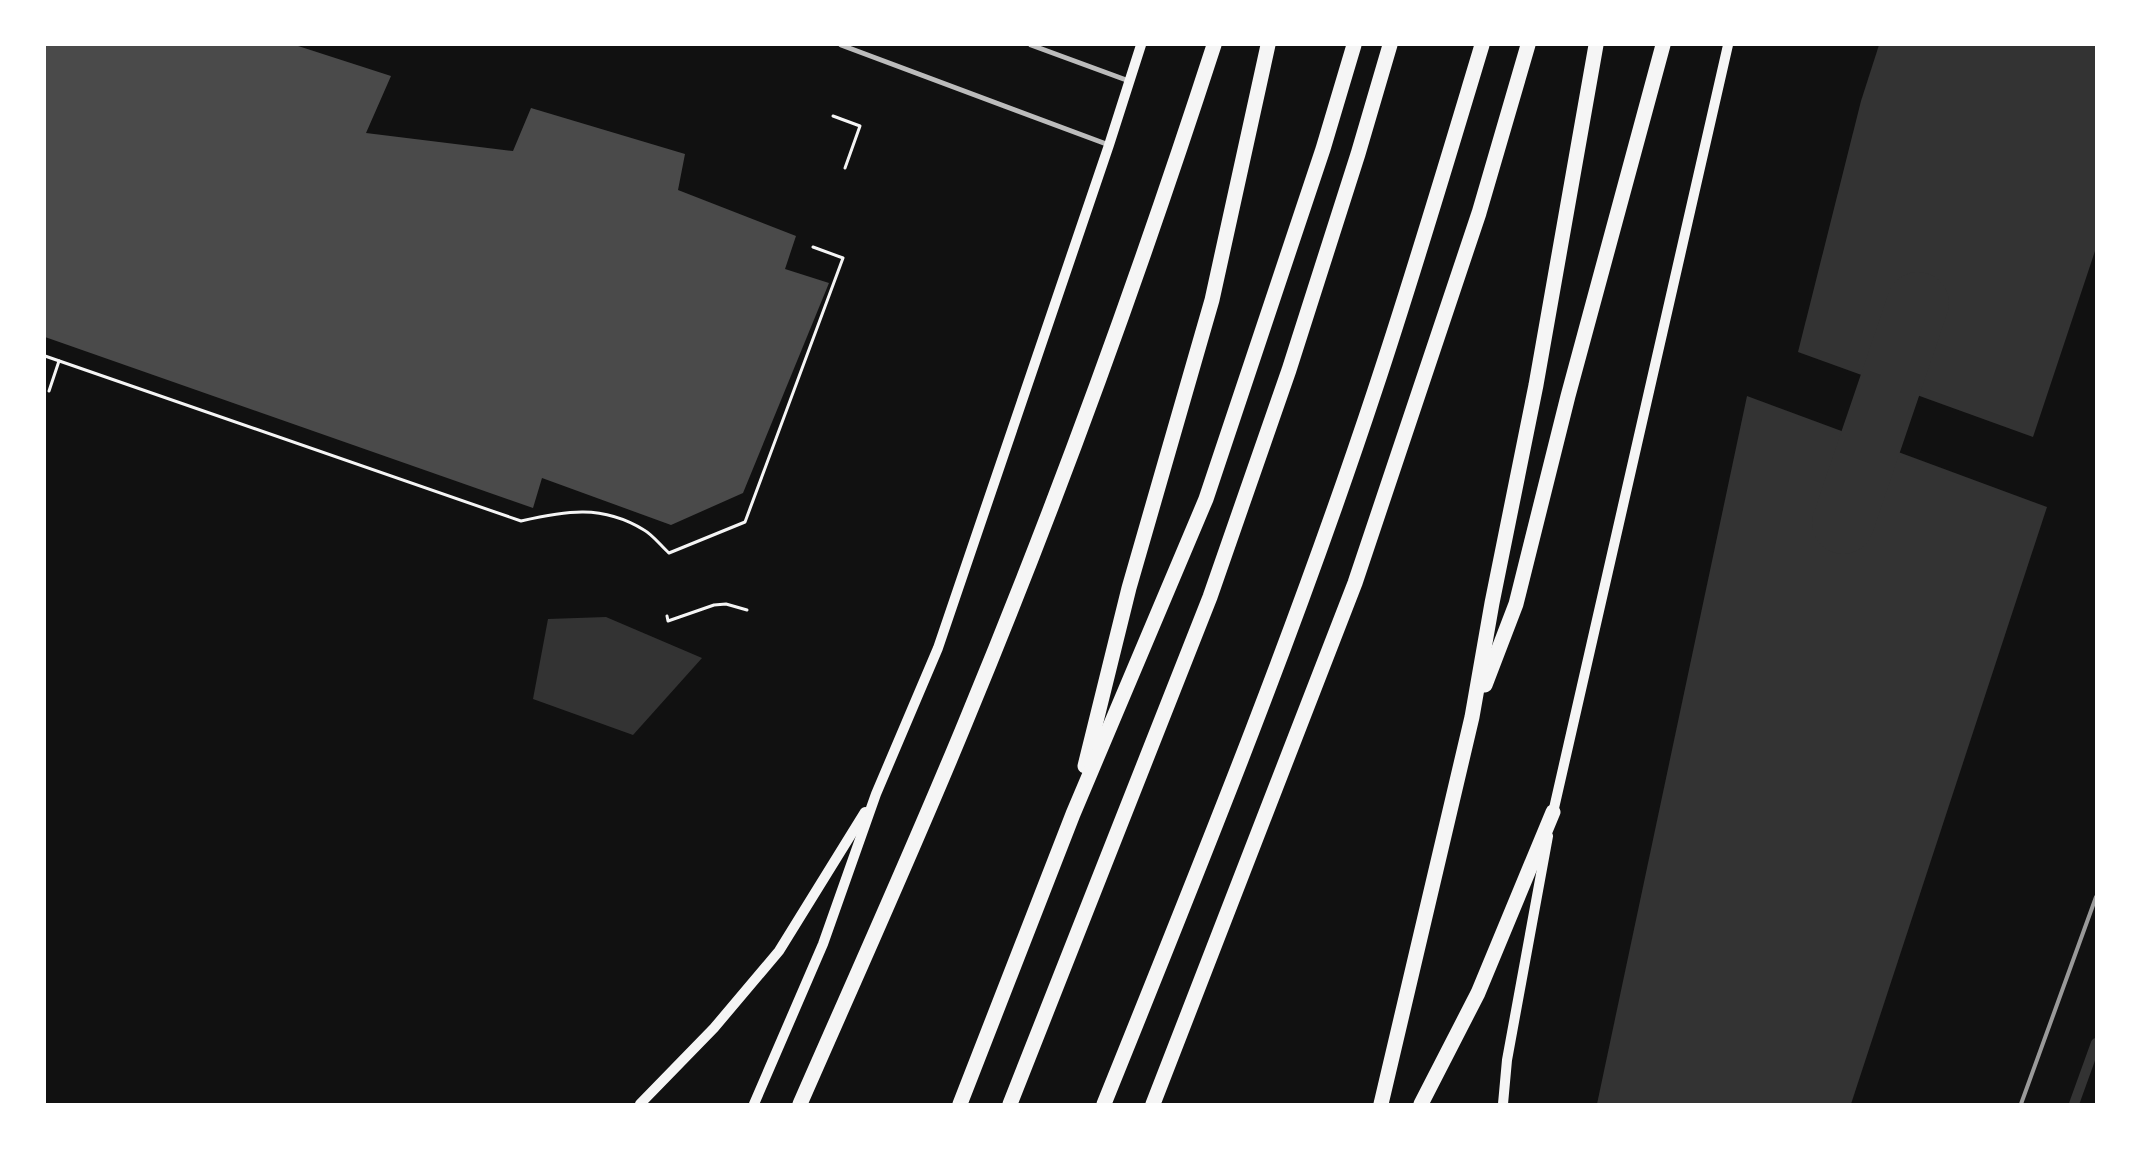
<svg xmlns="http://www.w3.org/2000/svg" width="2141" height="1149" font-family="Mulish,sans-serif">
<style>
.water{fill:#333}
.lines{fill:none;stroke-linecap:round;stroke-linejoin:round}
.stream{stroke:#333;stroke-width:10}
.river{stroke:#333;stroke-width:62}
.building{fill:#4a4a4a}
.path{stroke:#f5f5f5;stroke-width:3}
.minor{stroke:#bcbcbc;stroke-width:5}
.secondary{stroke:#f5f5f5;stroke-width:10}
.motorway{stroke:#f5f5f5;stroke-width:15}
.rail{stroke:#9a9a9a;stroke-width:4}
</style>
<rect width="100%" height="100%" fill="#111"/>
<g class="water">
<path d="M1879,45H2096V248L2033,437L1798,352L1861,101Z"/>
<path d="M1747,396L2047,507L1851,1104H1597Z"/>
<path d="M606,617L702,658L633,735L533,699L548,619Z"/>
</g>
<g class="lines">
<path class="stream" d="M2074,1104L2096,1043"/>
<path class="river" d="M1843,523L1918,303"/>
</g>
<path class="building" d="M45,45H295L391,76L366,133L513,151L531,108L685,154L678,190L796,236L785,269L829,283L743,493L671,525L542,478L533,508L45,337Z"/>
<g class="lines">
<g class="path">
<path d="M833,116L860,126L845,168"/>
<path d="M45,356L521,521C565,511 602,504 644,530C653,535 661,546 669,553L745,522L843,258L813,247"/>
<path d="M49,391L59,361"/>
<path d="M667,616L668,621L714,605L726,604L747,610"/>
</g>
<g class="minor">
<path d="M841,45L1109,145"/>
<path d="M1031,45L1129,81"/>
</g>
<g class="secondary">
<path d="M1552,817L1728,45"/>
<path d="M640,1104L714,1028L779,951L865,812"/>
<path d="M754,1104L823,944L876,794L938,648L1109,145L1141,45"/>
<path d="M1503,1104L1507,1060L1548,836"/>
</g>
<g class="motorway">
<path d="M1485,685L1516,604L1568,396L1663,45"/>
<path d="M1085,766L1129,588L1212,300L1268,45"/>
<path d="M800,1104C856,976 913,850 966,721C1058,499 1140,273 1214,45"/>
<path d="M960,1104L1073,814L1206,499L1323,149L1354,45"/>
<path d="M1010,1104L1210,597L1289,370L1358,154L1390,45"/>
<path d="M1104,1104C1199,868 1295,632 1375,390C1413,276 1447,161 1482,45"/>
<path d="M1153,1104L1355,583L1479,213L1528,45"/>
<path d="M1381,1104L1472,717L1492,603L1536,385L1596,45"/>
<path d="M1421,1104L1478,993L1553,812"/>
</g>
<path class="rail" d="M2021,1104L2096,897"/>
</g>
<rect width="2141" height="1149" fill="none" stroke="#ffffff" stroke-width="92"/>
</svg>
